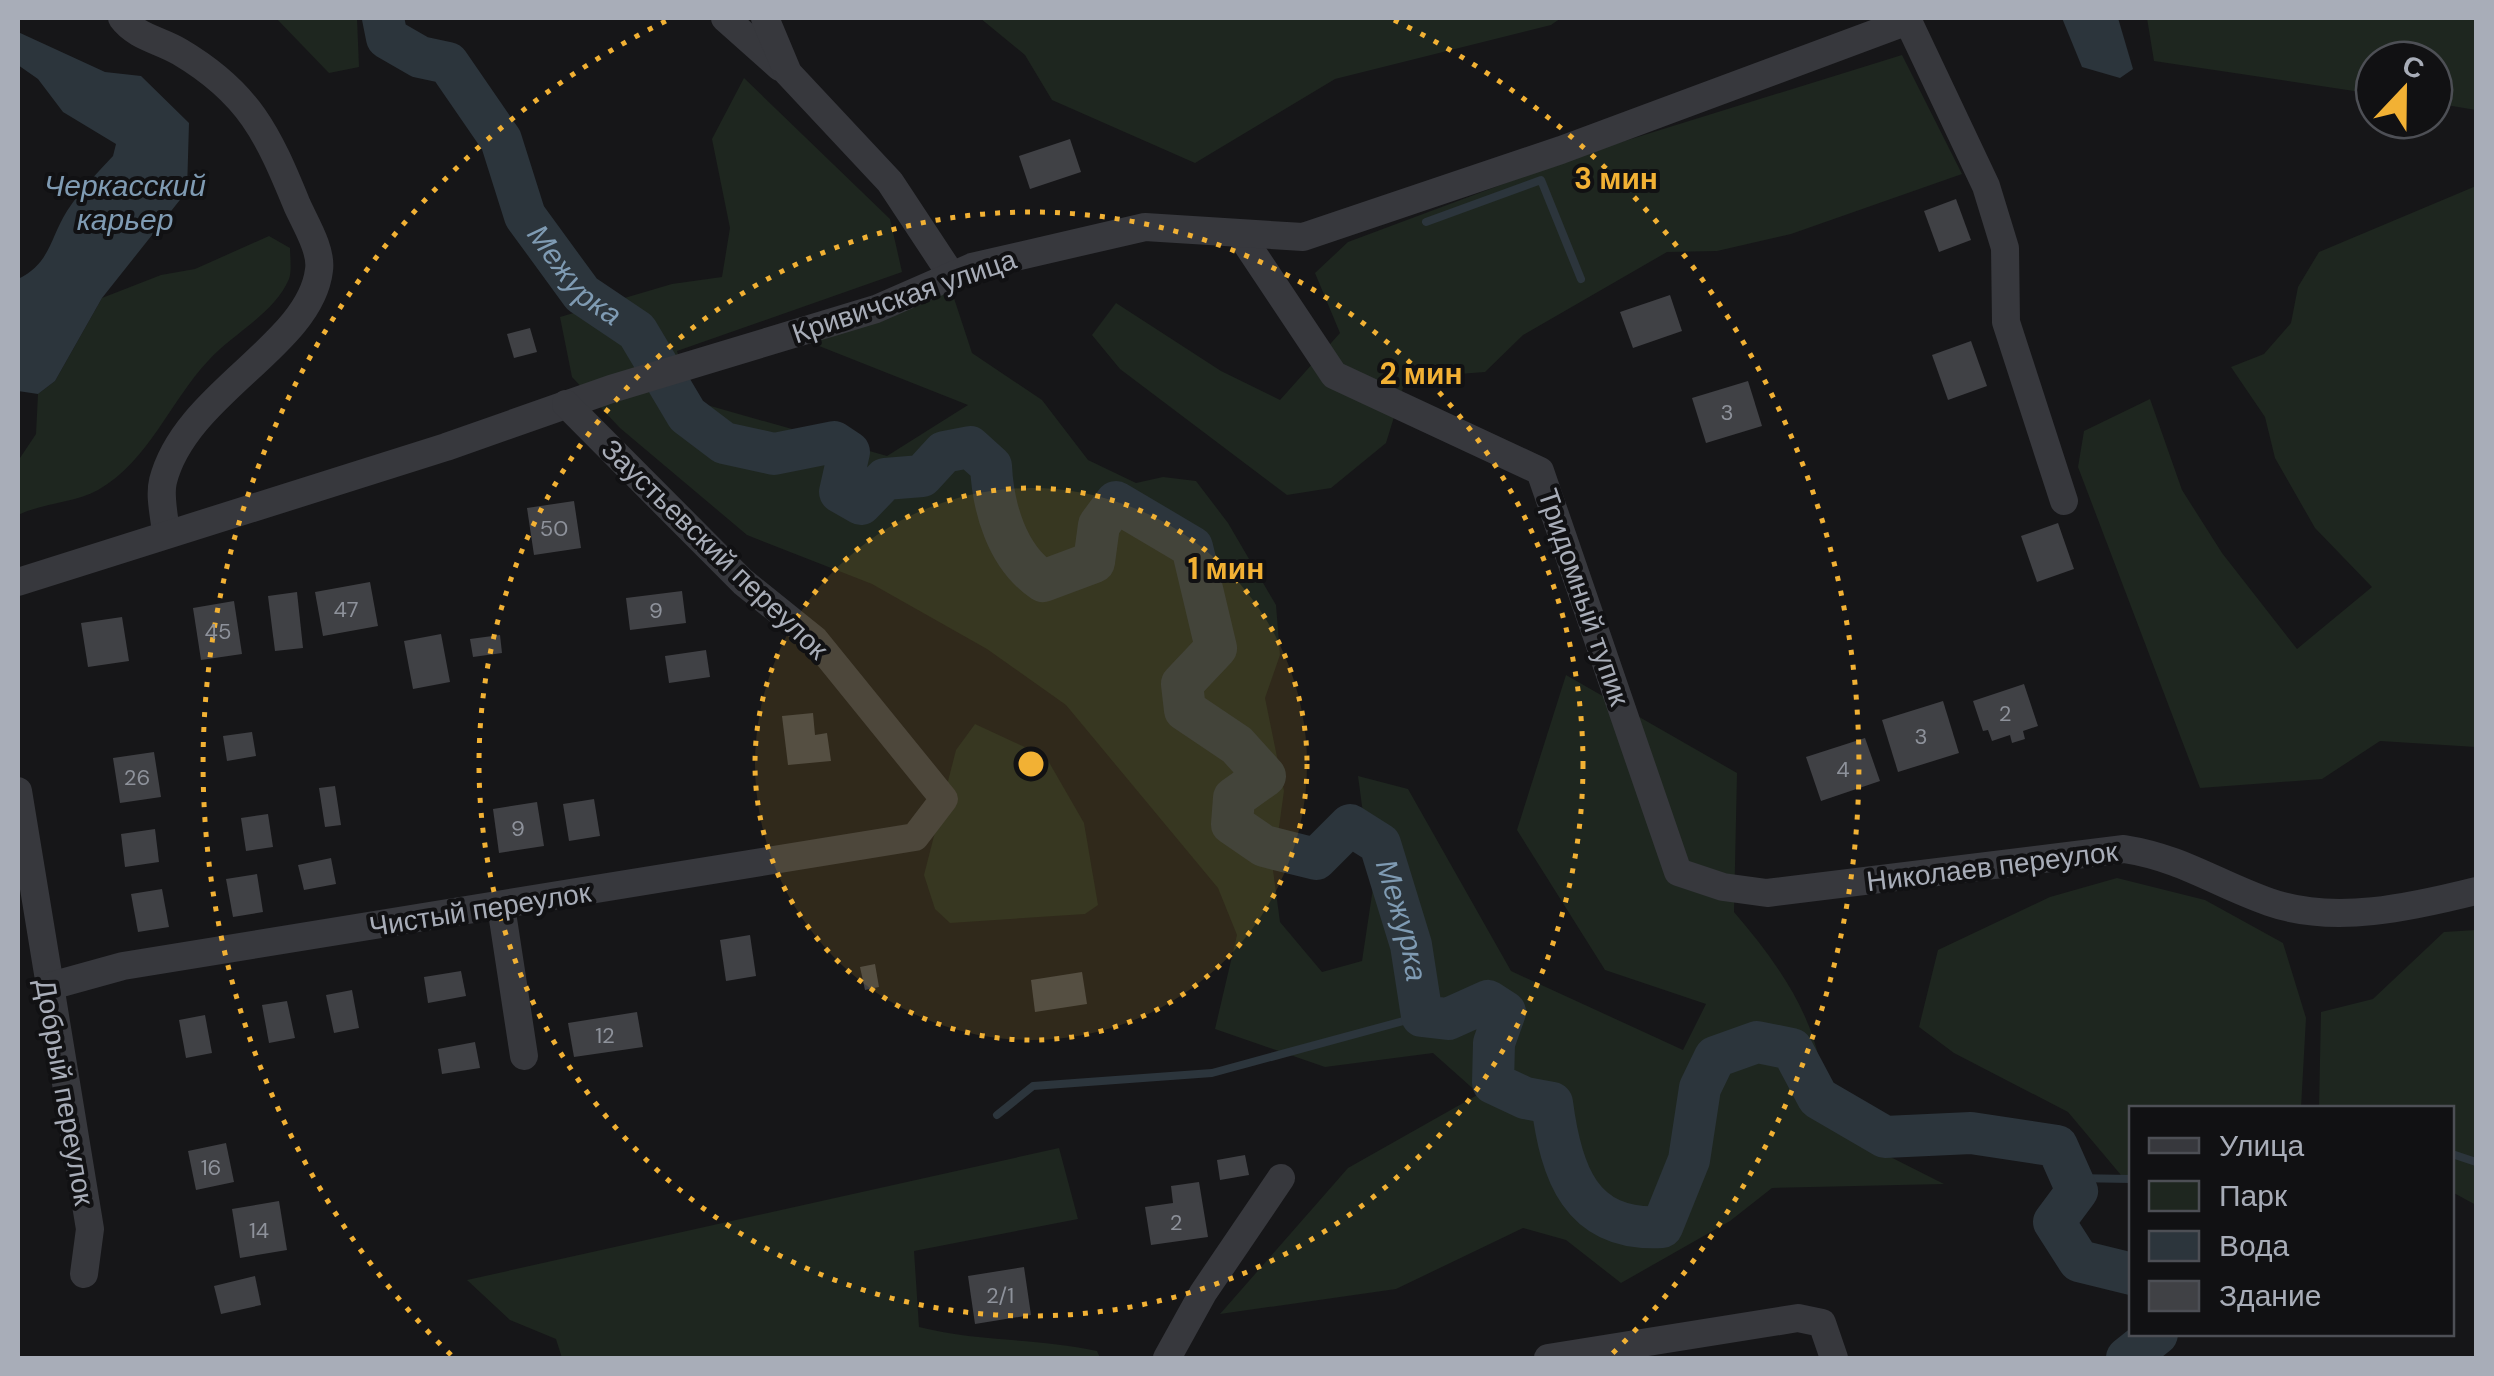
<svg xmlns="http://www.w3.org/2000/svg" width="2494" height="1376" font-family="'DM Sans',sans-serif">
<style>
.green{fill:#1e261f}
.water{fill:#2c353c}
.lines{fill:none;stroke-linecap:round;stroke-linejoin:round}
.stream{stroke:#2c353c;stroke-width:8}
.river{stroke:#2c353c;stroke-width:42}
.building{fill:#404145}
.minor{stroke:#37383d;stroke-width:28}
.ring{fill:none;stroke:#f2b134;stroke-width:5;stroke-dasharray:5 10}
.labels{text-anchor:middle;stroke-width:8;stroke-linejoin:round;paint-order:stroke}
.number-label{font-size:22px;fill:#8e929b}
.street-label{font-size:28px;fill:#a8adb8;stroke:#111113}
.water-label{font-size:30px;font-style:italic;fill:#7f9bb3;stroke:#111113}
.centre{fill:#f2b134;stroke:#111113;stroke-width:5}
.ring-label{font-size:30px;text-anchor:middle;font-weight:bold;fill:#f2b134;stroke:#111113;stroke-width:8;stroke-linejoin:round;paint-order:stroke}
</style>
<rect width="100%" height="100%" fill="#161618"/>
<g class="green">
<path d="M276,18H357L359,67L329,73Z"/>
<path d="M980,18H1561L1551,25L1335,79L1195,163L1052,100L1025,55Z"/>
<path d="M2147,18H2476V110L2434,103V60H2374V94L2154,61Z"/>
<path d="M1902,55L1962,174L1791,234L1717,251L1667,252L1523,335L1485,372L1406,378L1386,443L1331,488L1287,495L1120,369L1092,335L1116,303L1221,371L1280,400L1340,333L1315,273L1348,242L1586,153Z"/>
<path d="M744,78L890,219L902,272L677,351L693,401L887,456L968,405L809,342L950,286L972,353L1042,400L1088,460L1136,483L1163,477L1196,481L1228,523L1276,605L1280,655L1265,698L1284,791L1273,870L1280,922L1322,972L1362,961L1373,888L1358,776L1408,789L1511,971L1683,1050L1706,1004L1605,970L1517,830L1566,675L1737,773L1734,912C1770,954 1807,1003 1819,1059C1822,1079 1820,1102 1821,1122L1944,1184L1772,1188L1730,1221L1621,1283L1566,1240L1523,1228L1396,1289L1220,1314L1348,1168L1479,1094L1433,1053L1325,1067L1215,1029L1237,935L1218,888L1066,705L987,649L872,584L747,535L620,428L572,377L560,317L672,284L722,277L730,228L712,139Z"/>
<path d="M2476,186V747L2380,741L2322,779L2200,788L2078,467L2084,431L2150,399L2182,490L2222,553L2297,649L2372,587L2315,528L2275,458L2265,417L2231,367L2264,354L2291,323L2298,287L2319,252Z"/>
<path d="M269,236L290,248C290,257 292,271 289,279C274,314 232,334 208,361C171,400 148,462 98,490C74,503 43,503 18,515V461L36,434L38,394L55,381L102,298L161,275L195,269Z"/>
<path d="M975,724L1046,757L1084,823L1098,905L1085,914L950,923L935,909L924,875L956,750Z"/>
<path d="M2117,878L2205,900L2283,943L2306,1018L2301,1108H2132L2131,1187L2068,1112L1954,1053L1919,1027L1938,950L2050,897Z"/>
<path d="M2476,930V1205L2452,1192V1108H2319L2321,1012L2373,999L2444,932Z"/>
<path d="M1059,1148L1078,1219L914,1251L919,1327C978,1342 1038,1338 1097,1351L1100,1358H562L556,1339L510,1320L467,1280Z"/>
</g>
<g class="water">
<path d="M2062,18H2118L2133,69L2120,78L2082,67Z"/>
<path d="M18,32L105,72L141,76L189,123L187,191L102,298L55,381L38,394L18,391V279C50,264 50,238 67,211C81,190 96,174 113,156L116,144L63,112L38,79L18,65Z"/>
</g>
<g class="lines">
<g class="stream">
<path d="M1426,222L1541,180L1581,279"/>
<path d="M997,1115L1033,1086L1212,1073L1422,1016"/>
<path d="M2452,1154L2476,1162"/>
<path d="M2071,1178L2132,1179"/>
</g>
<g class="river">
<path id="s1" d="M383,18L387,38L420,57L448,63L501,140L525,216L582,294L637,331L687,415L724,443L774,454L834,442L849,452L840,492L861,504L885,479L922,476L944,452L970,447L991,466C993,508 1007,557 1043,581L1094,562L1099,525L1116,502L1192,547L1216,648L1182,684L1185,710L1237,745L1265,776L1234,798L1232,824L1264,846L1316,859L1350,825L1380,844L1411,945L1422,1016L1448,1019L1488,1001L1505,1012L1494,1043L1493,1083L1525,1098L1552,1103C1561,1172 1580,1232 1662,1227L1689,1160L1700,1088L1715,1057L1757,1042L1792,1049L1818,1098L1885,1137L1971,1133L2057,1146L2077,1191L2054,1222L2079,1261L2132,1274"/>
<path d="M2127,1358L2157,1334"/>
</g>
</g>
<g class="building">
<path d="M1070,139L1081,172L1030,189L1019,156Z"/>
<path d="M1956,199L1971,240L1939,252L1924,211Z"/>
<path d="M1670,295L1682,331L1633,348L1620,312Z"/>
<path d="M530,328L537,352L514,358L507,334Z"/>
<path d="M1971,341L1987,386L1948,400L1932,355Z"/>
<path d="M1748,381L1762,426L1706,443L1692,398Z"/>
<path d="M574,501L581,548L534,555L527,508Z"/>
<path d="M2058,523L2074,569L2037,582L2021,536Z"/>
<path d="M370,582L378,626L323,636L315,592Z"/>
<path d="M682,591L686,623L630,630L626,598Z"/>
<path d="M297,592L303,648L275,651L268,596Z"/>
<path d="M234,601L242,654L201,660L193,608Z"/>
<path d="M122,617L129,661L88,667L81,623Z"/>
<path d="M441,634L450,682L413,689L404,641Z"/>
<path d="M500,635L502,653L473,657L470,639Z"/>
<path d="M706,650L710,677L669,683L665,656Z"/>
<path d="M2024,684L2038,726L2023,731L2025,739L2012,743L2010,735L1992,741L1988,730L1983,731L1973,701Z"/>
<path d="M1943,701L1959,753L1898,772L1882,720Z"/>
<path d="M813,713L815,735L827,733L831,761L788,765L782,716Z"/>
<path d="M252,732L256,756L227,761L223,736Z"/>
<path d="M1865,738L1880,781L1821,801L1806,757Z"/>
<path d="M154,752L161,797L120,803L113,758Z"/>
<path d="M335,786L341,825L325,827L319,788Z"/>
<path d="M594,799L600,836L569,841L563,804Z"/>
<path d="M537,802L544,846L499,853L493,809Z"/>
<path d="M268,814L273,847L246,851L241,818Z"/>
<path d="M155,829L159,862L125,867L121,834Z"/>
<path d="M331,858L336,884L304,890L298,865Z"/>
<path d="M257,874L263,912L233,917L226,879Z"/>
<path d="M162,889L169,927L138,932L131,894Z"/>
<path d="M750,935L756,976L726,981L720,940Z"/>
<path d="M875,964L879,987L865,990L860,967Z"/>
<path d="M461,971L466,996L428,1003L424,977Z"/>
<path d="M1082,972L1087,1004L1035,1012L1031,980Z"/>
<path d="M352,990L359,1028L334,1033L326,995Z"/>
<path d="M287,1001L295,1038L269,1043L262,1005Z"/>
<path d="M637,1012L643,1047L574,1057L568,1023Z"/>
<path d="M205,1015L212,1053L186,1058L179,1020Z"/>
<path d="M475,1042L480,1068L442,1074L438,1049Z"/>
<path d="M226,1143L234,1182L196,1190L188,1151Z"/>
<path d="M1245,1155L1249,1175L1220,1180L1217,1160Z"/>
<path d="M1199,1182L1208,1237L1151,1245L1145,1207L1173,1203L1171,1186Z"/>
<path d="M279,1201L287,1250L240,1258L232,1209Z"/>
<path d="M1024,1267L1031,1315L975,1324L968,1276Z"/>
<path d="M255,1276L261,1305L221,1314L214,1286Z"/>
</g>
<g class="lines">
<g class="minor">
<path d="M122,18C136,37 160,40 180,52C249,93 268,134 297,205C305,223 322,250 319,270C310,346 185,393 163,481C159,497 165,518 166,534"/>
<path d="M725,18L780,67"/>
<path d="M765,18L788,73L890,182L952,276"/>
<path d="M1240,234L1334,375L1540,471L1678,872L1723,887L1767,893L2124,849C2182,858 2217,884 2269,902C2334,925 2412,907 2476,891"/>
<path d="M18,582L446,447L611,389L876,309L972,267L1145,227L1303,237L1561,150L1908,21L1986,186L2005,248L2006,322L2064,501"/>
<path d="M18,791L90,1229L84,1274"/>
<path d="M501,906L524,1056"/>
<path d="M47,987L123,966L915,837L944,799L815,640L743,582L566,404"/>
<path d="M1167,1358L1203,1293L1281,1178"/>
<path d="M1548,1358L1798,1318L1822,1323L1834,1358"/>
</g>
</g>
<circle cx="1031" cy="764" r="276" fill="#f2b134" fill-opacity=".12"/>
<g class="ring">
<circle cx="1031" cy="764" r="276"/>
<circle cx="1031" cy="764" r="552"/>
<path d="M451 1355A828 828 0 0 1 668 20M1394 20A828 828 0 0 1 1611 1355"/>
</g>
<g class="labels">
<g class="number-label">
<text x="1727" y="420">3</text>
<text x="554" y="536">50</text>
<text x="346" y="617">47</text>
<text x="656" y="618">9</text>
<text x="218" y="639">45</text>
<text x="2005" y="721">2</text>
<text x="1921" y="744">3</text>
<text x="1843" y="777">4</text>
<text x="137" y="785">26</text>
<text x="518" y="836">9</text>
<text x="605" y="1043">12</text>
<text x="211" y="1175">16</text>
<text x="1176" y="1230">2</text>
<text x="259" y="1238">14</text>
<text x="1000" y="1303">2/1</text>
</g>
<g class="street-label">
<text transform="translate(904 296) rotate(-19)" y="10">Кривичская улица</text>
<text transform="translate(715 549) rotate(44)" y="10">Заустьевский переулок</text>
<text transform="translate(1584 597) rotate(71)" y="10">Тридомный тупик</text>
<text transform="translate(1992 866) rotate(-7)" y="10">Николаев переулок</text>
<text transform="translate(480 909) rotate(-9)" y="10">Чистый переулок</text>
<text transform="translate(65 1092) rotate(80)" y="10">Добрый переулок</text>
</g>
<g class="water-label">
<text x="125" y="196">Черкасский<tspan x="125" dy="34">карьер</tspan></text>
<text dy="10" stroke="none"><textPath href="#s1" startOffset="338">Межурка</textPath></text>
<text dy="10" stroke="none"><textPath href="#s1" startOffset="1865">Межурка</textPath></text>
</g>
</g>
<circle cx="1031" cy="764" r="15" class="centre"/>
<g class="ring-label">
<text x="1616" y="189">3 мин</text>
<text x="1421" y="384">2 мин</text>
<text x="1226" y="579">1 мин</text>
</g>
<rect width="2494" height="1376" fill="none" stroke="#a8adb8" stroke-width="40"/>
<rect x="2129" y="1106" width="325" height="230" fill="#111113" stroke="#4d4f55" stroke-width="2.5"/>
<rect x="2149" y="1138" width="50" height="15" fill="#37383d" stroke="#4d4f55" stroke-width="2.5"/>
<text x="2219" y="1156" font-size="30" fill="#a8adb8">Улица</text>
<rect x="2149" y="1181" width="50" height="30" fill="#1e261f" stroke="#4d4f55" stroke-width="2.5"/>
<text x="2219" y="1206" font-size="30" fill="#a8adb8">Парк</text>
<rect x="2149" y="1231" width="50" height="30" fill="#2c353c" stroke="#4d4f55" stroke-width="2.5"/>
<text x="2219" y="1256" font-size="30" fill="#a8adb8">Вода</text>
<rect x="2149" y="1281" width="50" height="30" fill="#404145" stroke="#4d4f55" stroke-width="2.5"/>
<text x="2219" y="1306" font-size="30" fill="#a8adb8">Здание</text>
<g transform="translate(2404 90) rotate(22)"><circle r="48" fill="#111113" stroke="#4d4f55" stroke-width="2.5"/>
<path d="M0-8L18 38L0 25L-18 38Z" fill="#f2b134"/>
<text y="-15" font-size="28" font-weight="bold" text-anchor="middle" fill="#a8adb8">С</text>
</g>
</svg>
